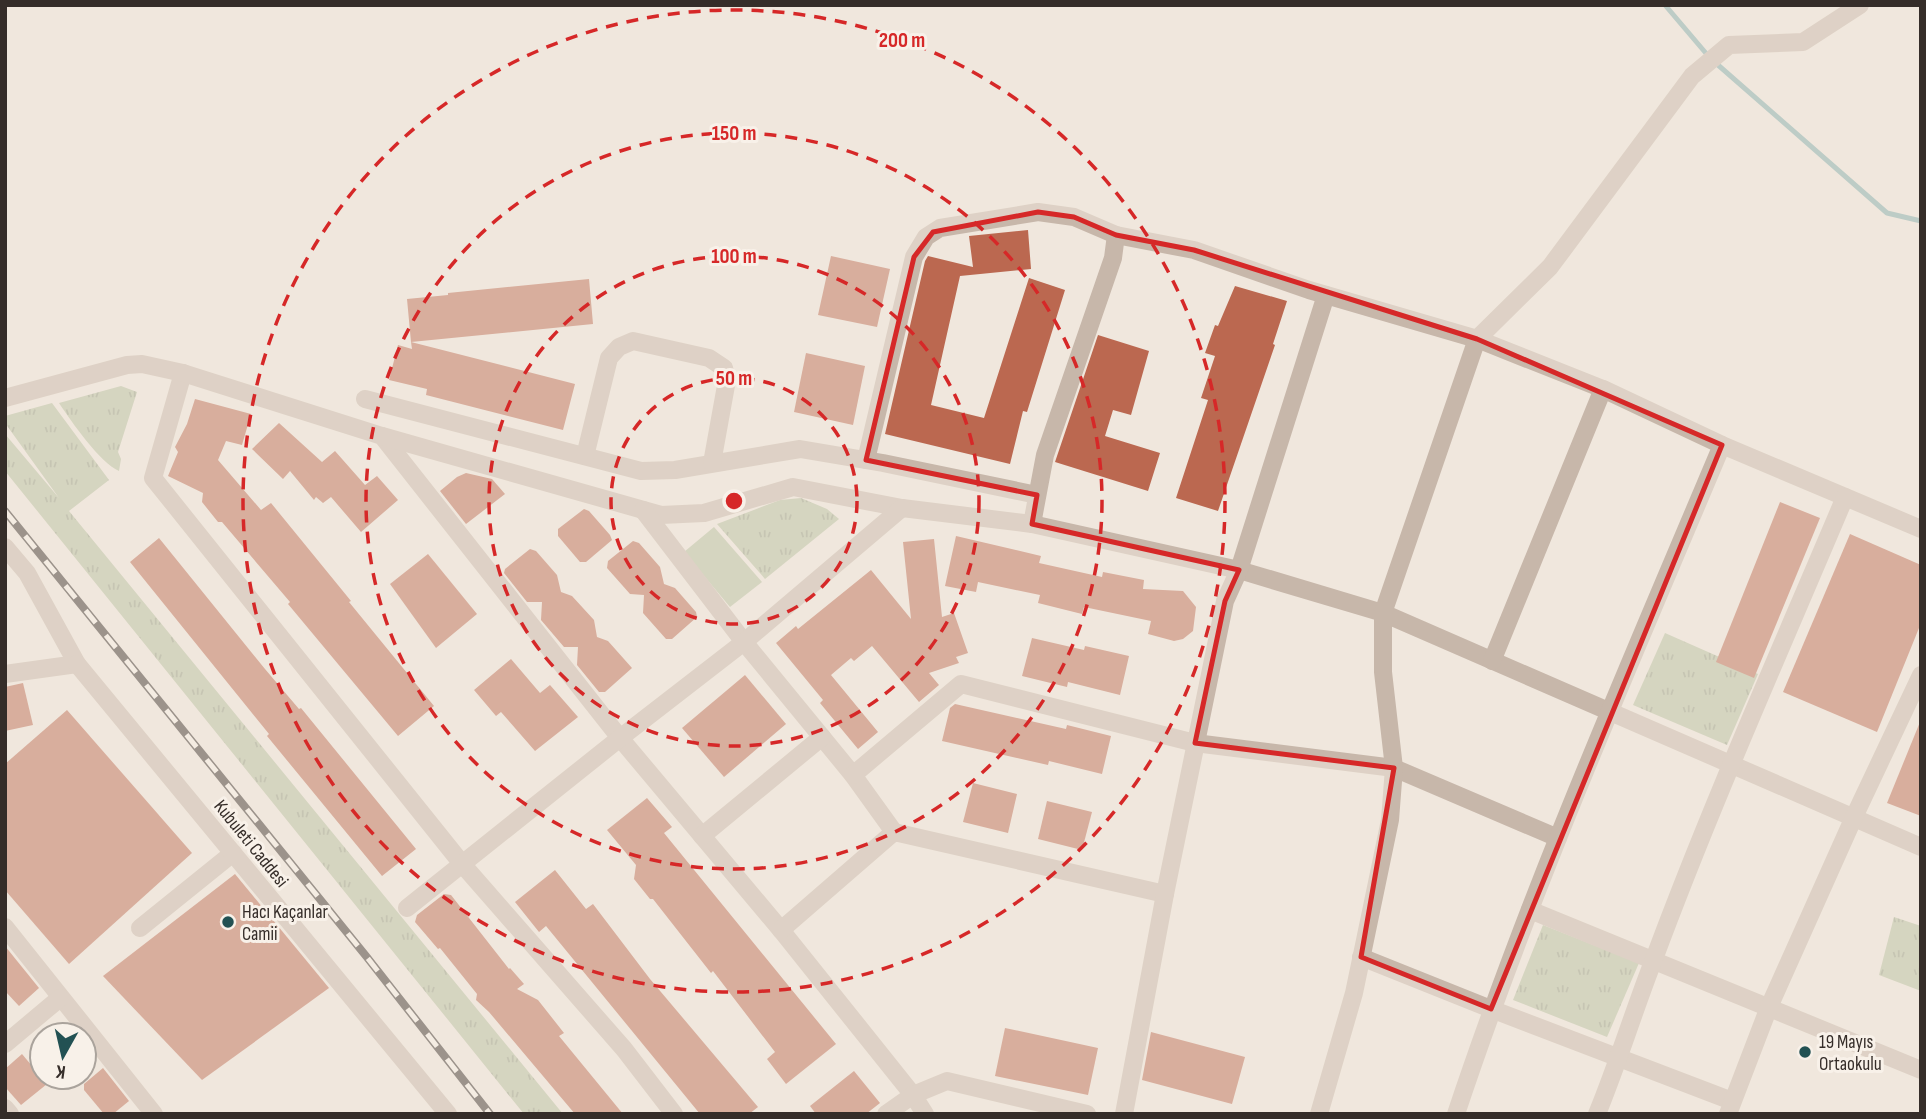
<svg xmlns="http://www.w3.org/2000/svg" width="1926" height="1119" font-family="'Sofia Sans Condensed',sans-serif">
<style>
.grass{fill:#b4be9e}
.park{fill:url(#park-tufts)}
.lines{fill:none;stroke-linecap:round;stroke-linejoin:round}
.stream{stroke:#7faaab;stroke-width:5}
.building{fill:#bb6850}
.minor{stroke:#c7b7aa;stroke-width:18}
.tertiary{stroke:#c7b7aa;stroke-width:18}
.rail-casing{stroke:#352d29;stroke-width:8}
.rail{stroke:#f8f1e9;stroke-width:5;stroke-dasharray:16;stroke-linecap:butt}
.marked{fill:none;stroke:#d62828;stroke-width:5;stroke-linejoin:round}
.ring{fill:none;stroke:#d62828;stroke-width:3.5;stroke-dasharray:12 9}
.poi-dot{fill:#225153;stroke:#f8f1e9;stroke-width:2.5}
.labels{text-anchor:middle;stroke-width:6;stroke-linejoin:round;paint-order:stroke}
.street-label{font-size:19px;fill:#352d29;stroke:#f8f1e9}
.poi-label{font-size:19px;fill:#352d29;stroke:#f8f1e9;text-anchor:start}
.centre{fill:#d62828;stroke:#f8f1e9;stroke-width:3.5}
.ring-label{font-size:21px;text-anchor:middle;font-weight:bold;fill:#d62828;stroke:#f8f1e9;stroke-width:6;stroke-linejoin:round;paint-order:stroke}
</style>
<defs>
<pattern id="park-tufts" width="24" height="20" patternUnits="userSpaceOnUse" patternTransform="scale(1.75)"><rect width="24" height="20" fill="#b4be9e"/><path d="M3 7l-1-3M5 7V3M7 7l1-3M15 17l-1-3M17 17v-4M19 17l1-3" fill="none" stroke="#939b81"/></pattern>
</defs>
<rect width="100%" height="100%" fill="#f0e7dd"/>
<path class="grass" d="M714,527L762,582L730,607L684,552Z"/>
<g class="park">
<path d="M121,386L137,392L118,452L121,459L119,471C100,463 71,421 59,403Z"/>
<path d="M52,403L109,480L69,511L563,1114H524L5,471V434L59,498L5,423V416Z"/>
<path d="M801,498L827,509L839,519L765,579L717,524L780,500Z"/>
<path d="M1665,633L1758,674L1727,745L1633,705Z"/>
<path d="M1894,917L1921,926V991L1879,975Z"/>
<path d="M1543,925L1639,963L1607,1037L1513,1000Z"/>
</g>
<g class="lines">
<path class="stream" d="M1665,5L1710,58L1887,213L1921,221"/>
</g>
<g class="building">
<path d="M1028,230L1031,269L960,276L931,405L984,418L1029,278L1065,290L1027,412L1023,411L1010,464L885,434L925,261L928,256L973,267L969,236Z"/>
<path d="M831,256L890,269L877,327L818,315Z"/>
<path d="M589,279L593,324L411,342L407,299L448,295V293Z"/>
<path d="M1235,286L1287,301L1273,344L1275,345L1218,511L1176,498L1208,400L1201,398L1215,356L1205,353L1215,325L1218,326Z"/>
<path d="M1098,335L1149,351L1131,415L1113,410L1105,436L1160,453L1148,491L1055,462Z"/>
<path d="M411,342L575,384L563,430L426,395L427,389L389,380L398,345L412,349Z"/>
<path d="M806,353L865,366L853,425L794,412Z"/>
<path d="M195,399L251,414L242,445L226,441L218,460L261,510L271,503L351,601L349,602L434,706L398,736L288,604L290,602L222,522H218L202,502L203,493L168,476L178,452L175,447L187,424Z"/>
<path d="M279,423L322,462L335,451L365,485L377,476L398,500L361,532L331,497L323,503L316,497L314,500L290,471L283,479L252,449Z"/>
<path d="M466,473L492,479L505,494L466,524L440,491L457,477Z"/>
<path d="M1780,502L1820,518L1754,678L1716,662Z"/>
<path d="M584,509L589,511L610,535L612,540L586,562H580L558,536V529Z"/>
<path d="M1850,534L1921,565V623L1877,732L1783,692Z"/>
<path d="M956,536L1041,556L1039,563L1102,577L1103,572L1144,580L1143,589L1183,591L1196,607L1193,631L1183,639L1174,641L1148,634L1151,621L1084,607L1082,614L1038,603L1040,595L978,582L976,592L945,586Z"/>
<path d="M159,538L265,669L299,709L301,708L416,849L382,876L267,736L269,734L130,562Z"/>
<path d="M934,539L942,617L954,613L968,653L956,657L959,663L929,673L939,685L919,702L872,646L854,661L851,658L831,675L878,732L858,749L820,703L823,700L776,643L796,626L798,629L871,570L911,619L903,542Z"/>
<path d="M633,541L639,543L660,567L664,584L675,588L696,612L697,617L672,639H666L643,613L644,595L630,594L607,568L608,561Z"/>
<path d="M530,549L536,551L557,575L561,592L572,596L594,620L597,637L608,641L632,668L605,692H599L577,665L578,647H564L541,620L542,602H527L504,573L505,569Z"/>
<path d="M428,554L477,614L436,648L390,584Z"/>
<path d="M1032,638L1084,650L1085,646L1129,656L1120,695L1068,682L1067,687L1022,676Z"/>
<path d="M511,659L540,693L550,685L578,717L535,751L501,712L496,716L474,690Z"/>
<path d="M745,675L786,724L724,777L682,728Z"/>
<path d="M23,683L33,725L5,731V687Z"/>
<path d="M955,704L1066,729L1067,725L1111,736L1102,774L1049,761L1048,765L942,741L950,708Z"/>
<path d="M67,710L192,853L69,964L5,890V764Z"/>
<path d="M1920,722H1921V816L1887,803Z"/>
<path d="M973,783L1017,794L1008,833L963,822Z"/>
<path d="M647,798L672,827L664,833L836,1044L786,1084L767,1059L775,1052L713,971L711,973L653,899H650L634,879L636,865L607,830Z"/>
<path d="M1047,801L1092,812L1082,850L1038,839Z"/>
<path d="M555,870L586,909L593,904L650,979L758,1107L749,1114H700L546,926L539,932L515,902Z"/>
<path d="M235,874L329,988L202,1080L103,976Z"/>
<path d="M444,894L451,895L509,969L510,968L524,984L517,989L538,1000L564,1033L559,1036L623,1114H575L489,1012L476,1000L477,994L440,948L438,949L415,922L417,915Z"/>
<path d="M5,946L39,988L19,1006L5,991Z"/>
<path d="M1005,1028L1098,1048L1088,1095L995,1076Z"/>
<path d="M1151,1032L1245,1057L1232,1104L1142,1080Z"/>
<path d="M22,1054L47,1084L21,1105L5,1087V1069Z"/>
<path d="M103,1068L129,1101L113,1114H104L84,1090V1084Z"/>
<path d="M854,1071L880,1103L866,1114H816L810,1106Z"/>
</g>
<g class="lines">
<g class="minor">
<path d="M183,373L153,478L463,865L624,1049L674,1114"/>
<path d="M5,398L127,365L142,364L183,373L382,436L620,738L781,930L913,1095L925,1114"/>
<path d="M365,399L641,471L675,470L800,449L883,463L1037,495"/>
<path d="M382,436L661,515L704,513L793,487L902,508L1032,524L1239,570L1383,613L1921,847"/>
<path d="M585,456L609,358L619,347L633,341L709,358L724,368L727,380L712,463"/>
<path d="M866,460L914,257L926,237L940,228L1038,212L1074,217L1116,235L1194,250L1309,290L1477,339L1603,389L1722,445L1921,529"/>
<path d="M643,510L744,642L853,775L894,832"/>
<path d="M1032,524L1045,455L1113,258L1116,235"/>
<path d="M5,547L27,573L77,664L5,674"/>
<path d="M1492,661L1603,389"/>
<path d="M853,775L961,684L1195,743L1394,768L1558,838"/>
<path d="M702,836L822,737"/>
<path d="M407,908L620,738L744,642L902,508"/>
<path d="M1530,910L1921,1070"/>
<path d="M5,927L154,1114"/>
<path d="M140,928L233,853"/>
<path d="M781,930L894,832L1165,894"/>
<path d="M1361,957L1491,1009L1732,1101"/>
<path d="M5,1044L60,998"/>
<path d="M5,1108L10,1114"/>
<path d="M886,1114L913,1095L947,1081L1087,1114"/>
<path d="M1124,1114L1165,894L1225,601L1239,570L1326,295"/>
<path d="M1319,1114L1354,993L1390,820L1394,768L1383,672V613L1477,339L1550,267L1692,76L1729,45L1803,42L1860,5"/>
<path d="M1456,1114C1532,886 1629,666 1722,445"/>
<path d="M1597,1114C1618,1063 1634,1010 1654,959C1712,803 1780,651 1845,497"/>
<path d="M1728,1114L1769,1007L1854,817L1921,675"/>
</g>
<path class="tertiary" d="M77,664L448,1114"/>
<defs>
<path id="rail" d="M5,511L366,956L490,1114"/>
</defs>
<use href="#rail" class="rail-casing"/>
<use href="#rail" class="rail"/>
</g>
<path d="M0 0H1926V1119H0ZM1038,212L1074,217L1116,235L1194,250L1477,339L1722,445L1491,1009L1361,957L1394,768L1195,743L1225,601L1239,570L1032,524L1037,495L866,460L914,257L933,232Z" fill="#f0e7dd" fill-opacity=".55" fill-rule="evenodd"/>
<path class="marked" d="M1038,212L1074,217L1116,235L1194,250L1477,339L1722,445L1491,1009L1361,957L1394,768L1195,743L1225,601L1239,570L1032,524L1037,495L866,460L914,257L933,232Z"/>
<g class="ring">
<circle cx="734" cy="501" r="123"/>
<circle cx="734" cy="501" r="245"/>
<circle cx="734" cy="501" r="368"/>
<circle cx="734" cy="501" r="491"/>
</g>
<g class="poi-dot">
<circle cx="228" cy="922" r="7"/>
<circle cx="1805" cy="1052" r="7"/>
</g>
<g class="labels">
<g class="street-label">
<text transform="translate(252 843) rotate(51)" y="7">Kubuleti Caddesi</text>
</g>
<g class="poi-label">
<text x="242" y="918">Hacı Kaçanlar<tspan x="242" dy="22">Camii</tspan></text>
<text x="1819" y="1048">19 Mayıs<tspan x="1819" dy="22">Ortaokulu</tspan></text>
</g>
</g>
<circle cx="734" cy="501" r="10" class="centre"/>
<g class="ring-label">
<text x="902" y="47">200 m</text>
<text x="734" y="140">150 m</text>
<text x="734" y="263">100 m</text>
<text x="734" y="385">50 m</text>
</g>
<rect width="1926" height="1119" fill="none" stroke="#352d29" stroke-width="14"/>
<g transform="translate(63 1056) rotate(188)"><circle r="33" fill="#f8f1e9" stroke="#aaa39c" stroke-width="2"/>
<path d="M0-5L12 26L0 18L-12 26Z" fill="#225153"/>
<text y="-10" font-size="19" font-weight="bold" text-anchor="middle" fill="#352d29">K</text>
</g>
</svg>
